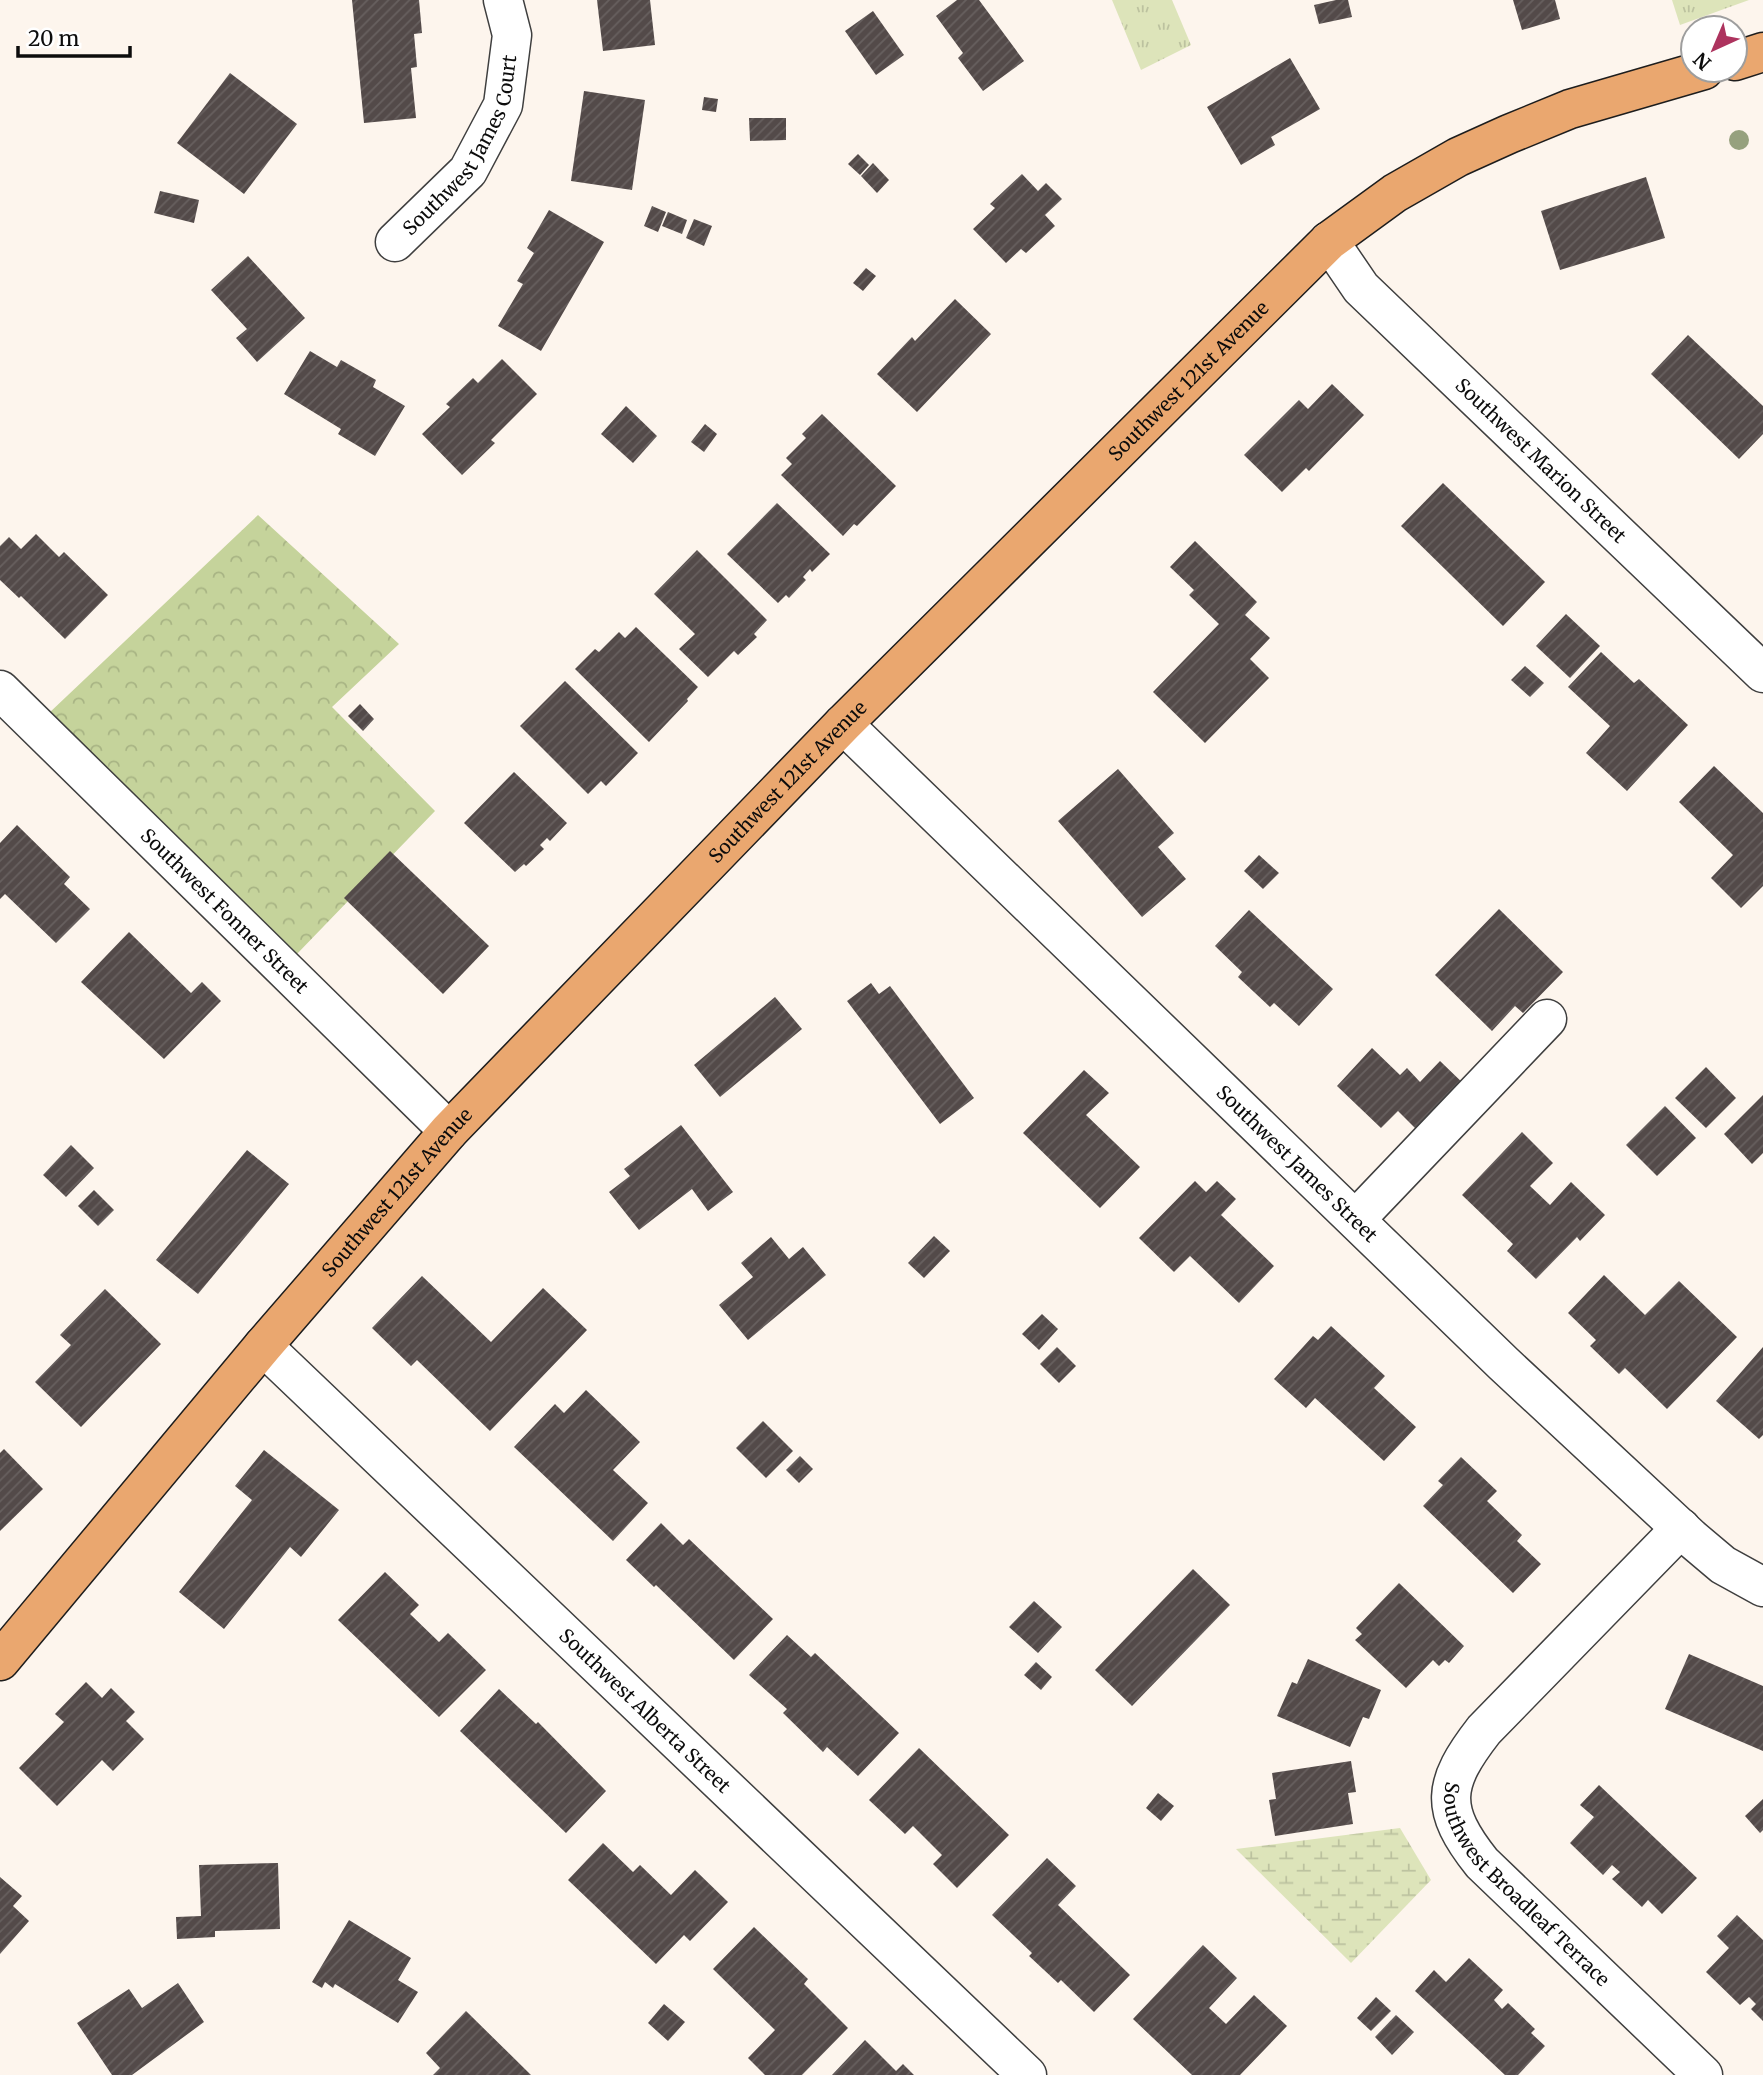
<svg xmlns="http://www.w3.org/2000/svg" width="1763" height="2075" font-family="Merriweather,serif">
<style>
.grass{fill:url(#grass-tufts)}
.forest{fill:url(#forest-crowns)}
.wetland{fill:url(#wetland-marsh)}
.building{fill:url(#building-hatch)}
.lines{fill:none;stroke-linecap:round;stroke-linejoin:round}
.minor-casing{stroke:#3f3f3f;stroke-width:41}
.major-casing{stroke:#1d1d1d;stroke-width:41}
.minor{stroke:#fff;stroke-width:38}
.major{stroke:#eaa76f;stroke-width:38}
.tree{fill:#96a17e}
.labels{text-anchor:middle;stroke-width:7;stroke-linejoin:round;paint-order:stroke}
.street-label{font-size:19px;fill:#0c0c0c;stroke:#fff}
</style>
<defs>
<pattern id="grass-tufts" width="24" height="20" patternUnits="userSpaceOnUse" patternTransform="scale(1.75)"><rect width="24" height="20" fill="#dde4ba"/><path d="M3 7l-1-3M5 7V3M7 7l1-3M15 17l-1-3M17 17v-4M19 17l1-3" fill="none" stroke="#bcc29f"/></pattern>
<pattern id="forest-crowns" width="20" height="18" patternUnits="userSpaceOnUse" patternTransform="scale(1.75)"><rect width="20" height="18" fill="#c5d39b"/><path d="M2 6a3 3 0 1 1 6 0M12 15a3 3 0 1 1 6 0" fill="none" stroke="#a8b484"/></pattern>
<pattern id="wetland-marsh" width="20" height="14" patternUnits="userSpaceOnUse" patternTransform="scale(1.75)"><rect width="20" height="14" fill="#dde4ba"/><path d="M1 5h8M5 5V1M11 12h8M15 12V8" fill="none" stroke="#bcc29f"/></pattern>
<pattern id="building-hatch" width="6" height="6" patternUnits="userSpaceOnUse" patternTransform="scale(1.75)"><rect width="6" height="6" fill="#534a49"/><path d="M-1 1l2-2M0 6l6-6M5 7l2-2" fill="none" stroke="#67605f"/></pattern>
</defs>
<rect width="100%" height="100%" fill="#fdf5ed"/>
<g class="grass">
<path d="M1112,0H1172L1191,45L1141,70Z"/>
<path d="M1672,0H1749L1680,25Z"/>
</g>
<path class="forest" d="M258,515L399,644L332,707L435,811L295,956L48,714Z"/>
<path class="wetland" d="M1400,1828L1431,1880L1351,1963L1236,1849Z"/>
<g class="building">
<path d="M352,0H419L422,33L414,34L417,67L411,68L416,118L364,123Z"/>
<path d="M597,0H650L655,45L603,51Z"/>
<path d="M957,0H979L1024,61L983,91L958,58L963,53L936,16Z"/>
<path d="M1336,0H1348L1352,17L1319,24L1314,5Z"/>
<path d="M1513,0H1555L1560,19L1522,30Z"/>
<path d="M873,11L904,55L876,75L845,31Z"/>
<path d="M1290,58L1320,109L1271,137L1275,145L1241,165L1207,107Z"/>
<path d="M230,73L297,124L244,194L177,143Z"/>
<path d="M584,91L645,100L632,190L571,181Z"/>
<path d="M704,97L718,99L716,112L702,110Z"/>
<path d="M749,118H786V140L750,141Z"/>
<path d="M858,154L869,165L860,175L848,164Z"/>
<path d="M873,163L889,180L877,193L861,176Z"/>
<path d="M1022,174L1038,191L1046,183L1062,199L1045,215L1055,226L1026,253L1021,249L1006,263L973,229L995,208L990,204Z"/>
<path d="M1646,177L1665,238L1560,270L1541,211Z"/>
<path d="M160,191L199,200L194,223L154,213Z"/>
<path d="M652,206L666,212L658,232L644,226Z"/>
<path d="M549,210L604,242L541,351L498,326L523,284L517,281L534,253L527,248Z"/>
<path d="M668,212L687,220L682,234L662,226Z"/>
<path d="M694,219L712,226L704,246L686,238Z"/>
<path d="M248,256L305,318L257,362L236,338L247,329L211,290Z"/>
<path d="M866,268L876,276L863,291L853,283Z"/>
<path d="M955,299L991,334L917,412L877,374L912,337L915,341Z"/>
<path d="M1688,335L1763,406V434L1739,459L1651,374Z"/>
<path d="M310,351L337,367L341,360L376,380L373,387L405,406L375,456L338,434L341,429L284,394Z"/>
<path d="M502,359L537,394L491,440L495,443L462,475L422,434L450,407L446,404L473,378L478,383Z"/>
<path d="M1332,384L1364,415L1309,471L1306,468L1282,492L1244,455L1299,400L1308,409Z"/>
<path d="M626,406L657,436L633,463L601,434Z"/>
<path d="M822,414L896,486L857,526L854,524L843,536L781,475L792,464L786,458L806,438L802,434Z"/>
<path d="M705,424L717,434L704,452L691,442Z"/>
<path d="M1443,483L1545,582L1503,626L1401,526Z"/>
<path d="M777,503L830,554L812,572L810,569L803,577L806,580L789,598L786,595L778,603L727,554Z"/>
<path d="M36,534L59,557L64,552L108,595L65,639L21,596L19,598L0,580V546L9,537L21,549Z"/>
<path d="M1195,541L1257,602L1245,615L1270,638L1250,659L1269,678L1205,743L1153,692L1219,624L1189,595L1194,590L1170,567Z"/>
<path d="M697,550L767,620L754,634L757,637L738,655L734,651L708,677L679,649L695,634L654,594Z"/>
<path d="M1566,614L1600,646L1570,678L1536,646Z"/>
<path d="M636,627L698,687L687,699L688,701L649,742L575,669L595,649L599,652L619,632L625,638Z"/>
<path d="M1601,652L1634,683L1639,679L1688,725L1627,791L1586,753L1610,726L1568,687Z"/>
<path d="M1525,666L1544,683L1530,697L1511,680Z"/>
<path d="M565,681L638,753L606,786L601,781L588,794L520,726Z"/>
<path d="M360,704L374,719L363,731L348,716Z"/>
<path d="M1714,766L1763,813V886L1741,908L1711,878L1733,855L1679,802Z"/>
<path d="M1118,769L1174,833L1158,847L1186,879L1142,917L1058,821Z"/>
<path d="M514,772L567,823L550,841L547,838L540,845L544,849L526,866L524,864L515,872L464,823Z"/>
<path d="M17,825L70,877L64,884L90,909L56,943L5,894L0,899V843Z"/>
<path d="M390,851L489,946L443,994L344,898Z"/>
<path d="M1259,855L1279,873L1263,889L1244,871Z"/>
<path d="M1499,909L1563,972L1523,1013L1515,1006L1492,1031L1435,975Z"/>
<path d="M1249,910L1333,989L1299,1026L1274,1003L1270,1007L1238,977L1242,972L1215,946Z"/>
<path d="M129,932L191,993L202,982L221,1001L164,1059L81,982Z"/>
<path d="M871,983L879,994L890,986L974,1098L940,1124L847,1001Z"/>
<path d="M775,997L802,1029L720,1097L694,1065Z"/>
<path d="M1372,1048L1400,1075L1407,1068L1420,1082L1440,1061L1467,1087L1421,1134L1398,1111L1381,1128L1337,1086Z"/>
<path d="M1706,1067L1736,1098L1706,1128L1675,1098Z"/>
<path d="M1084,1070L1109,1093L1086,1115L1140,1167L1100,1208L1023,1133Z"/>
<path d="M1763,1095V1153L1752,1164L1724,1134Z"/>
<path d="M1665,1106L1696,1138L1657,1176L1626,1145Z"/>
<path d="M681,1125L733,1192L708,1211L692,1189L639,1230L609,1192L630,1176L624,1169Z"/>
<path d="M1522,1132L1553,1163L1530,1186L1550,1205L1571,1182L1605,1215L1580,1241L1577,1237L1536,1279L1507,1251L1513,1244L1462,1195Z"/>
<path d="M71,1145L94,1168L66,1197L43,1175Z"/>
<path d="M247,1150L289,1184L198,1294L156,1260Z"/>
<path d="M1195,1181L1206,1192L1217,1181L1236,1199L1221,1215L1274,1266L1239,1303L1190,1256L1174,1272L1139,1238Z"/>
<path d="M94,1190L114,1210L98,1226L78,1206Z"/>
<path d="M934,1236L950,1251L924,1278L908,1263Z"/>
<path d="M771,1237L789,1259L803,1247L826,1275L748,1340L719,1305L753,1277L741,1263Z"/>
<path d="M1604,1275L1645,1315L1679,1281L1737,1337L1667,1409L1625,1368L1619,1374L1590,1346L1596,1340L1568,1313Z"/>
<path d="M422,1276L491,1342L543,1288L587,1330L490,1431L417,1360L411,1366L372,1328Z"/>
<path d="M105,1289L161,1344L81,1427L35,1382L71,1345L60,1335Z"/>
<path d="M1042,1314L1058,1329L1039,1350L1022,1334Z"/>
<path d="M1331,1326L1385,1376L1374,1388L1416,1427L1384,1461L1315,1398L1306,1408L1274,1379L1313,1336L1318,1340Z"/>
<path d="M1057,1347L1076,1366L1059,1383L1040,1364Z"/>
<path d="M1763,1347V1435L1759,1439L1716,1401Z"/>
<path d="M586,1390L640,1442L613,1470L648,1503L613,1541L514,1447L555,1404L564,1413Z"/>
<path d="M763,1421L793,1451L766,1478L736,1448Z"/>
<path d="M4,1449L43,1489L0,1531V1453Z"/>
<path d="M264,1450L339,1510L301,1557L290,1547L224,1629L179,1592L252,1500L235,1486Z"/>
<path d="M800,1456L813,1469L799,1483L786,1470Z"/>
<path d="M1461,1457L1497,1491L1487,1501L1522,1535L1517,1541L1541,1564L1513,1593L1423,1506L1443,1485L1438,1481Z"/>
<path d="M661,1523L683,1545L689,1539L773,1619L734,1660L656,1585L654,1587L626,1560Z"/>
<path d="M1193,1569L1230,1605L1132,1706L1095,1670Z"/>
<path d="M385,1572L419,1605L410,1614L439,1642L448,1633L486,1670L439,1717L338,1620Z"/>
<path d="M1399,1583L1464,1646L1449,1663L1445,1660L1439,1666L1433,1660L1406,1688L1355,1640L1362,1634L1356,1628Z"/>
<path d="M1034,1601L1062,1627L1038,1653L1009,1627Z"/>
<path d="M787,1635L811,1657L815,1653L899,1733L858,1776L827,1747L823,1752L783,1713L787,1709L749,1675Z"/>
<path d="M1689,1654L1763,1686V1751L1665,1709Z"/>
<path d="M1308,1659L1381,1690L1369,1719L1363,1717L1350,1747L1277,1716L1292,1682L1297,1684Z"/>
<path d="M1036,1662L1052,1677L1041,1690L1024,1675Z"/>
<path d="M86,1682L102,1698L111,1688L135,1712L126,1721L144,1739L113,1771L102,1760L57,1806L19,1768L64,1722L55,1714Z"/>
<path d="M499,1689L536,1724L538,1722L606,1791L566,1833L460,1731Z"/>
<path d="M919,1748L1009,1835L957,1888L933,1864L942,1855L913,1826L905,1834L869,1800Z"/>
<path d="M1351,1761L1356,1792L1348,1793L1353,1824L1275,1836L1269,1800L1276,1799L1272,1773Z"/>
<path d="M1599,1785L1697,1878L1662,1914L1648,1900L1642,1907L1612,1879L1620,1872L1612,1865L1603,1875L1570,1843L1594,1817L1580,1805Z"/>
<path d="M1158,1793L1174,1806L1161,1821L1146,1808Z"/>
<path d="M1763,1799V1830L1760,1833L1745,1816Z"/>
<path d="M603,1843L633,1872L640,1865L671,1895L695,1870L728,1902L690,1941L684,1935L656,1964L568,1880Z"/>
<path d="M1047,1858L1076,1886L1058,1905L1130,1975L1094,2012L1061,1980L1058,1983L1029,1956L1032,1953L992,1915Z"/>
<path d="M278,1863L280,1929L215,1931V1937L177,1939L176,1917L201,1916L199,1865Z"/>
<path d="M0,1877L22,1896L13,1906L29,1921L0,1954Z"/>
<path d="M1737,1915L1763,1940V2021L1751,2009L1756,2004L1749,1997L1740,2005L1706,1972L1729,1948L1717,1936Z"/>
<path d="M349,1920L411,1958L398,1980L418,1992L398,2023L335,1984L333,1988L325,1982L322,1988L312,1982Z"/>
<path d="M754,1927L808,1979L804,1984L848,2028L802,2075H765L748,2058L775,2030L713,1969Z"/>
<path d="M1203,1945L1237,1978L1209,2008L1226,2024L1254,1995L1287,2026L1240,2075H1192L1133,2019Z"/>
<path d="M1469,1958L1503,1990L1494,2000L1502,2009L1508,2003L1535,2029L1531,2033L1545,2046L1518,2075H1505L1415,1991L1434,1970L1446,1982Z"/>
<path d="M178,1983L204,2022L132,2075H112L77,2023L129,1989L142,2008Z"/>
<path d="M1376,1997L1391,2011L1371,2031L1357,2018Z"/>
<path d="M664,2004L685,2022L668,2041L648,2023Z"/>
<path d="M466,2011L531,2075H433L440,2068L426,2053Z"/>
<path d="M1396,2015L1414,2032L1392,2055L1375,2037Z"/>
<path d="M865,2040L896,2071L903,2064L914,2075H832Z"/>
</g>
<g class="lines">
<defs>
<g id="minor">
<path id="s1" d="M1329,241L1361,288L1763,673"/>
<path id="s2" d="M395,242L468,171L503,105L512,35L503,0"/>
<path id="s3" d="M0,690L449,1131"/>
<path id="s4" d="M843,724L1504,1364L1691,1538L1723,1565L1763,1587"/>
<path d="M1356,1219L1547,1019"/>
<path id="s5" d="M263,1346L1027,2075"/>
<path id="s6" d="M1681,1528L1484,1730C1442,1784 1439,1809 1482,1863L1703,2075"/>
</g>
<g id="major">
<path d="M1735,61L1763,52"/>
<path id="s7" d="M0,1661L263,1346L449,1131L843,724L1329,241L1395,193L1458,157L1509,134L1570,109L1704,70"/>
</g>
</defs>
<use href="#minor" class="minor-casing"/>
<use href="#major" class="major-casing"/>
<use href="#minor" class="minor"/>
<use href="#major" class="major"/>
</g>
<circle class="tree" cx="1739" cy="140" r="10"/>
<g class="labels">
<g class="street-label">
<text dy="7" stroke="none"><textPath href="#s2" startOffset="121">Southwest James Court</textPath></text>
<text dy="7" stroke="none"><textPath href="#s7" startOffset="1748">Southwest 121st Avenue</textPath></text>
<text dy="7" stroke="none"><textPath href="#s1" startOffset="306">Southwest Marion Street</textPath></text>
<text dy="7" stroke="none"><textPath href="#s7" startOffset="1181">Southwest 121st Avenue</textPath></text>
<text dy="7" stroke="none"><textPath href="#s3" startOffset="315">Southwest Fonner Street</textPath></text>
<text dy="7" stroke="none"><textPath href="#s4" startOffset="632">Southwest James Street</textPath></text>
<text dy="7" stroke="none"><textPath href="#s7" startOffset="614">Southwest 121st Avenue</textPath></text>
<text dy="7" stroke="none"><textPath href="#s5" startOffset="528">Southwest Alberta Street</textPath></text>
<text dy="7" stroke="none"><textPath href="#s6" startOffset="474">Southwest Broadleaf Terrace</textPath></text>
</g>
</g>
<g transform="translate(1714 49) rotate(224)"><circle r="33" fill="#ffffff" stroke="#9e9e9e" stroke-width="2"/>
<path d="M0-5L12 26L0 18L-12 26Z" fill="#ad335e"/>
<text y="-10" font-size="19" font-weight="bold" text-anchor="middle" fill="#0c0c0c">N</text>
</g>
<path d="M18 46v10h112v-10" fill="none" stroke="#0c0c0c" stroke-width="3.5"/>
<text x="28" y="46" font-size="21" fill="#0c0c0c" stroke="#ffffff" stroke-width="5" paint-order="stroke">20 m</text>
</svg>
